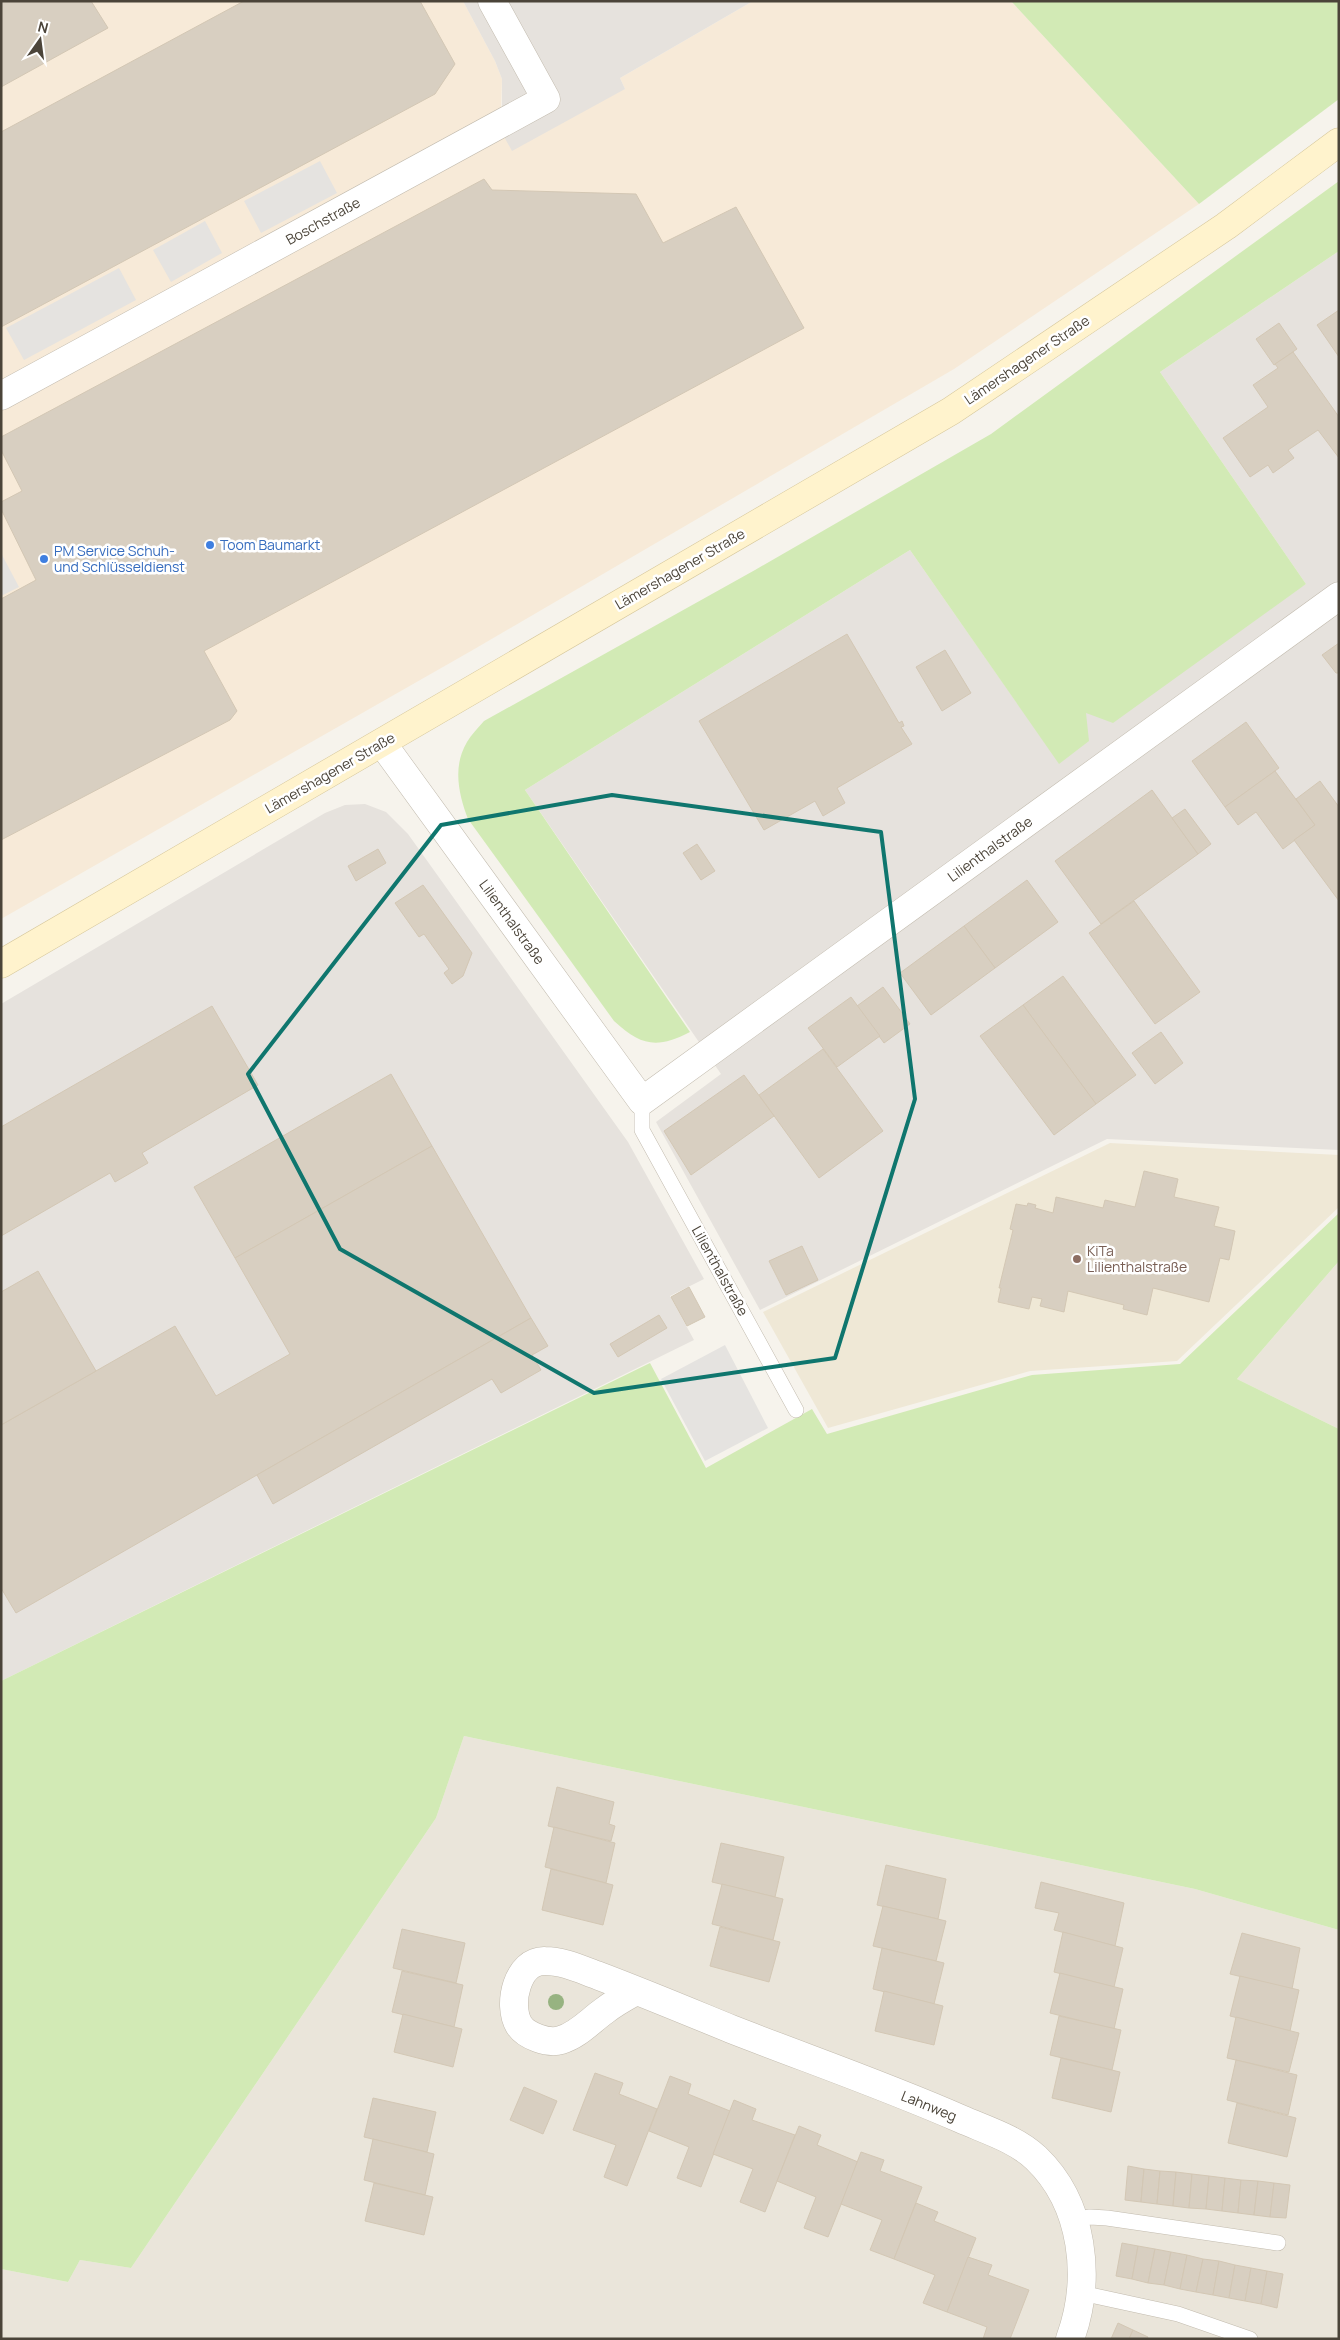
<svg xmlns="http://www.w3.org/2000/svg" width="1340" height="2340" font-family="Manrope,sans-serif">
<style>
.residential{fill:#eae5da}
.commercial{fill:#f7ead8}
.industrial{fill:#e6e2dd}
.education{fill:#efe8d6}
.green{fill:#d2eab5}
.parking{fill:#e5e3e0}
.building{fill:#d8cfc1;stroke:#d3c7b4}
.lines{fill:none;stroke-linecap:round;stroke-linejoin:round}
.service-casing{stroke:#c2bbae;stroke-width:16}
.minor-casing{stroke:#c2bbae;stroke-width:29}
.secondary-casing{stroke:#d6c79b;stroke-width:29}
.service{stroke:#fff;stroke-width:15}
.minor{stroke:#fff;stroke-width:28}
.secondary{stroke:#fff3cd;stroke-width:28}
.tree{fill:#97b381}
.marked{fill:none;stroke:#0f766e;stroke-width:4;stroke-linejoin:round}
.shop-dot{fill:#3f7fe0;stroke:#fff;stroke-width:2}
.education-dot{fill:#8d6e63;stroke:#fff;stroke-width:2}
.labels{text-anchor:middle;stroke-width:5;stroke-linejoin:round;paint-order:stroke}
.street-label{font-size:14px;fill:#4b4439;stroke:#fff}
.shop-label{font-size:14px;fill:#366cbe;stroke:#fff;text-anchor:start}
.education-label{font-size:14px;fill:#785e54;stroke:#fff;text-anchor:start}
</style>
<rect width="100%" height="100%" fill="#f6f3ec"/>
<g class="residential">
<path d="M1339,1261V1429L1237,1379Z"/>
<path d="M464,1736L1195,1889L1339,1930V2339H1V2269L68,2282L80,2260L131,2268L436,1818Z"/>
</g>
<path class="commercial" d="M1,1H463L495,61L502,79L501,112L625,89L620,78L753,1H1011L1199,204L954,369L471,651L1,919Z"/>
<g class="industrial">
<path d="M463,1H753L620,78L625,89L512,151L502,133V79L495,61Z"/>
<path d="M1339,251V1150L1107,1139L760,1310L656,1122L721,1074L525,790L910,550L1059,763L1085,713L1306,584L1160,372Z"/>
<path d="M365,804L386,812L408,834L628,1142L704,1279L670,1296L694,1340L1,1681V1004L325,813L345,805Z"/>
</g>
<path class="education" d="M1110,1143L1339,1155V1207L1177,1361L1030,1371L828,1428L763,1312Z"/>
<g class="green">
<path d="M1011,1H1339V99L1199,204Z"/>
<path d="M1339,181V251L1160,372L1306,584L1113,723L1086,713L1089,741L1059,764L910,550L525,790L690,1032C657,1049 641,1046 614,1021L468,819C459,795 452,767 467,742C471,735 478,728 484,721L755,570L991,434Z"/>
<path d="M1339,1213V1261L1237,1379L1339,1429V1930L1195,1889L464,1736L436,1818L131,2268L80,2260L68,2282L1,2269V1681L650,1363L706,1468L812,1409L827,1434L1032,1375L1180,1364Z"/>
</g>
<g class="parking">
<path d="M320,161L337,193L261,233L244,201Z"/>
<path d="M205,221L222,253L171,282L153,250Z"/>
<path d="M119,268L136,300L24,360L6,328Z"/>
<path d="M1,553L19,587L1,596Z"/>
<path d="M725,1345L768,1428L705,1461L661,1379Z"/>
</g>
<g class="building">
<path d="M1,1H91L108,28L1,87Z"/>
<path d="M244,1H420L455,64L435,94L1,327V132Z"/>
<path d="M484,179L492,190L636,194L663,243L736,207L804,328L204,651L237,711L230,720L1,840V599L36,580L1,509V502L22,491L1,450V437Z"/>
<path d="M1339,310V357L1317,325Z"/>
<path d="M1279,323L1297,349L1274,365L1256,339Z"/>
<path d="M1293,352L1339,417V458L1318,430L1288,450L1294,458L1273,473L1268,465L1250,477L1223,438L1268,407L1253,385L1278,368L1275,364Z"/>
<path d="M847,634L899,723L902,721L904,726L901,727L912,744L837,788L845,803L823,816L815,801L764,830L699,721Z"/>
<path d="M1339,643V673H1336L1322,655Z"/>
<path d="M945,650L971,693L942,711L916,667Z"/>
<path d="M1246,722L1279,768L1225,807L1192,761Z"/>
<path d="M1275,771L1315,825L1283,849L1256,812L1238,825L1225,807Z"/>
<path d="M1320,781L1339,807V901L1294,840L1315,825L1296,799Z"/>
<path d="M1152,790L1198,854L1101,924L1055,861Z"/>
<path d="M1185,809L1211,844L1198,854L1172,818Z"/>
<path d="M697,844L715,871L701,880L683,853Z"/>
<path d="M378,849L386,863L356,881L348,866Z"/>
<path d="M1027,880L1058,922L995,968L964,926Z"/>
<path d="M423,885L472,953L463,976L452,984L444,973L449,969L424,934L419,937L395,903Z"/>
<path d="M1134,901L1200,992L1155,1024L1089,933Z"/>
<path d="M964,926L995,968L931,1015L900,973Z"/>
<path d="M1063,976L1136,1075L1096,1104L1023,1005Z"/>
<path d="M883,987L910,1024L884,1043L857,1006Z"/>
<path d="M851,997L880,1036L837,1067L808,1028Z"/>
<path d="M1023,1005L1096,1104L1054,1135L980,1036Z"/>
<path d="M212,1006L258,1085L142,1153L148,1163L115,1182L110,1173L1,1236V1127Z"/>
<path d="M1161,1032L1183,1063L1155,1084L1132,1053Z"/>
<path d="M823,1049L883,1131L819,1178L759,1095Z"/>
<path d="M391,1074L432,1146L235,1258L194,1187Z"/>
<path d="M744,1075L774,1116L691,1175L664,1131Z"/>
<path d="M432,1146L531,1318L16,1613L1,1588V1425L175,1326L216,1396L290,1354L235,1258Z"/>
<path d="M1144,1171L1178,1179L1174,1197L1219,1207L1214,1226L1235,1231L1229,1260L1220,1258L1209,1302L1153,1288L1147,1315L1123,1309L1124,1305L1068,1291L1064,1312L1040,1306L1042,1299L1032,1297L1029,1309L998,1302L1001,1288H999L1013,1230L1010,1229L1016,1204L1027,1206L1028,1203L1036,1205L1035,1208L1053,1213L1056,1197L1103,1208L1105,1200L1135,1207Z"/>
<path d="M802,1246L818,1280L786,1295L769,1261Z"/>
<path d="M38,1271L96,1371L1,1425V1292Z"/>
<path d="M689,1287L705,1317L687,1326L671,1297Z"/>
<path d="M659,1315L667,1328L618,1357L610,1344Z"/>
<path d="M531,1318L548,1346L532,1355L541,1370L501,1393L492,1379L273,1504L257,1475Z"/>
<path d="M557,1787L614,1802L609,1824L615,1826L611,1841L548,1826Z"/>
<path d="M554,1827L615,1843L606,1883L545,1867Z"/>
<path d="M721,1843L784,1857L775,1897L712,1882Z"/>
<path d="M886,1865L946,1879L938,1919L877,1905Z"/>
<path d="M551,1869L613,1885L603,1925L542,1910Z"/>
<path d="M1041,1882L1124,1903L1115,1946L1054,1930L1059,1913L1035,1908Z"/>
<path d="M722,1884L783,1899L773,1940L712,1924Z"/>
<path d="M883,1906L946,1921L936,1961L873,1946Z"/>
<path d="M720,1927L780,1942L769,1982L710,1966Z"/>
<path d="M402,1929L465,1943L456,1983L393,1968Z"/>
<path d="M1063,1932L1123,1948L1114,1987L1054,1972Z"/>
<path d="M1242,1933L1300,1948L1292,1989L1230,1974Z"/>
<path d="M882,1948L944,1963L934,2004L873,1989Z"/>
<path d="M402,1971L463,1985L454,2027L392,2012Z"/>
<path d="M1060,1973L1123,1989L1114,2029L1050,2013Z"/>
<path d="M1240,1976L1299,1990L1290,2031L1230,2016Z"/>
<path d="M884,1991L943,2006L934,2045L875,2031Z"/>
<path d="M403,2014L462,2029L453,2067L394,2052Z"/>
<path d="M1059,2016L1121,2030L1112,2070L1050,2055Z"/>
<path d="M1236,2017L1299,2033L1289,2072L1227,2058Z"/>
<path d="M1061,2058L1120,2072L1111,2112L1052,2098Z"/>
<path d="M1236,2060L1297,2075L1288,2115L1227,2100Z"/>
<path d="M595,2073L623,2083L619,2094L657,2109L627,2186L604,2177L616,2145L573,2130Z"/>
<path d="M670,2076L691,2084L688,2094L730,2111L701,2187L677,2178L689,2147L649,2131Z"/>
<path d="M524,2087L557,2101L543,2134L510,2120Z"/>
<path d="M373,2098L436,2112L427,2152L364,2137Z"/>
<path d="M734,2100L756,2109L752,2120L795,2135L765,2212L740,2202L753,2169L713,2154Z"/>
<path d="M1237,2103L1296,2118L1287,2157L1228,2143Z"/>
<path d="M799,2126L821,2135L817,2145L858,2162L828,2237L804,2228L816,2197L777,2181Z"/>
<path d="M373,2139L434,2154L425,2195L364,2180Z"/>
<path d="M861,2152L884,2160L880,2171L922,2187L894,2259L870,2250L882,2220L841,2204Z"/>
<path d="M1128,2166L1144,2169L1141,2202L1125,2200Z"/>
<path d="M1144,2169L1160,2171L1157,2204L1141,2202Z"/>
<path d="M1160,2171L1176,2172L1173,2206L1157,2204Z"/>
<path d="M1176,2172L1192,2174L1189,2208L1173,2206Z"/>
<path d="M1192,2174L1209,2176L1206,2209L1189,2208Z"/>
<path d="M1209,2176L1225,2178L1222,2211L1206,2209Z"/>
<path d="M1225,2178L1241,2180L1238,2213L1222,2211Z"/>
<path d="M1241,2180L1258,2181L1254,2215L1238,2213Z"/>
<path d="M1258,2181L1274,2183L1270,2217L1254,2215Z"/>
<path d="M374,2183L433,2197L424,2235L365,2221Z"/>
<path d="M1274,2183L1290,2185L1286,2218L1270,2217Z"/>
<path d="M916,2203L938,2212L934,2221L976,2238L947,2312L923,2303L935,2275L894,2259Z"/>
<path d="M1122,2243L1138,2246L1132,2279L1116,2276Z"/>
<path d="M1138,2246L1155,2249L1148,2283L1132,2279Z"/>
<path d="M1155,2249L1171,2252L1164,2285L1148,2283Z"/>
<path d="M1171,2252L1187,2255L1180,2289L1164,2285Z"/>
<path d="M1187,2255L1203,2259L1196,2292L1180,2289Z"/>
<path d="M968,2257L992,2265L988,2275L1029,2290L1010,2339H983L987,2327L947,2312Z"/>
<path d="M1203,2259L1219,2261L1213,2295L1196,2292Z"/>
<path d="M1219,2261L1235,2265L1229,2298L1213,2295Z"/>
<path d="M1235,2265L1251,2268L1245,2301L1229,2298Z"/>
<path d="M1251,2268L1267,2271L1261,2304L1245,2301Z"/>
<path d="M1267,2271L1283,2274L1277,2308L1261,2304Z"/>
<path d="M1118,2323L1133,2330L1129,2339H1111Z"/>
<path d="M1133,2330L1148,2337L1147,2339H1129Z"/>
</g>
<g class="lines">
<defs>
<g id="service">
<path d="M642,1101V1130L796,1410"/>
<path d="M1073,2220L1090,2217L1107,2218L1278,2243"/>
<path d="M1081,2293L1178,2314L1250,2339"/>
</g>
<g id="minor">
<path d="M1,396L546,99L492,1"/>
<path d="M382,743L642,1101L1339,596"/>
<path d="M636,1991C625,1997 614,2003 604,2011C590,2021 578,2035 561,2040C548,2044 526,2036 519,2025C507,2005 517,1960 545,1961C564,1961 582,1970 599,1976C644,1993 687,2011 731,2029C808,2059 886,2086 961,2119C986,2130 1016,2139 1036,2158C1084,2204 1092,2279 1070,2339"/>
</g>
<path id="secondary" d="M1,964L951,411L1226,226L1339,142"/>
</defs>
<use href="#service" class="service-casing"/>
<use href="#minor" class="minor-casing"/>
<use href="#secondary" class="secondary-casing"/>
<use href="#service" class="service"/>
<use href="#minor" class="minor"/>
<use href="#secondary" class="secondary"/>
</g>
<circle class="tree" cx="556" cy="2002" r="8"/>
<path class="marked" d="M612,795L881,832L915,1099L835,1358L594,1393L340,1249L248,1074L441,825Z"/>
<g class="shop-dot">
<circle cx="210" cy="545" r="5"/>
<circle cx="44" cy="559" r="5"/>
</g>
<circle class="education-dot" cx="1077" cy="1259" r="5"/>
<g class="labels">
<g class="street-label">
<text transform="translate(323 221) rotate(-29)" y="5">Boschstraße</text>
<text transform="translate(1027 360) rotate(-34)" y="5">Lämershagener Straße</text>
<text transform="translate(680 569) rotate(-30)" y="5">Lämershagener Straße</text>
<text transform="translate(330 773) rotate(-30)" y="5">Lämershagener Straße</text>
<text transform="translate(990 849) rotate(-36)" y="5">Lilienthalstraße</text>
<text transform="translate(512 922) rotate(54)" y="5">Lilienthalstraße</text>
<text transform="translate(720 1271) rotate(61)" y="5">Lilienthalstraße</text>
<text transform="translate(929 2106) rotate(22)" y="5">Lahnweg</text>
</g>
<g class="shop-label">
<text x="220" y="550">Toom Baumarkt</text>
<text x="54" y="556">PM Service Schuh-<tspan x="54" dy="16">und Schlüsseldienst</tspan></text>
</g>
<g class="education-label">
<text x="1087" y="1256">KiTa<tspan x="1087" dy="16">Lilienthalstraße</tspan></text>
</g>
</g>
<rect width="1340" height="2340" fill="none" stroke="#4b4439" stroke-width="5"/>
<g transform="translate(40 40) rotate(14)" stroke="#ffffff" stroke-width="4" paint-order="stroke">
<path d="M0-4L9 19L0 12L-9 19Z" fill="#4b4439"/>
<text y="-8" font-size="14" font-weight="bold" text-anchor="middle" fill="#4b4439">N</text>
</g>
</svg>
